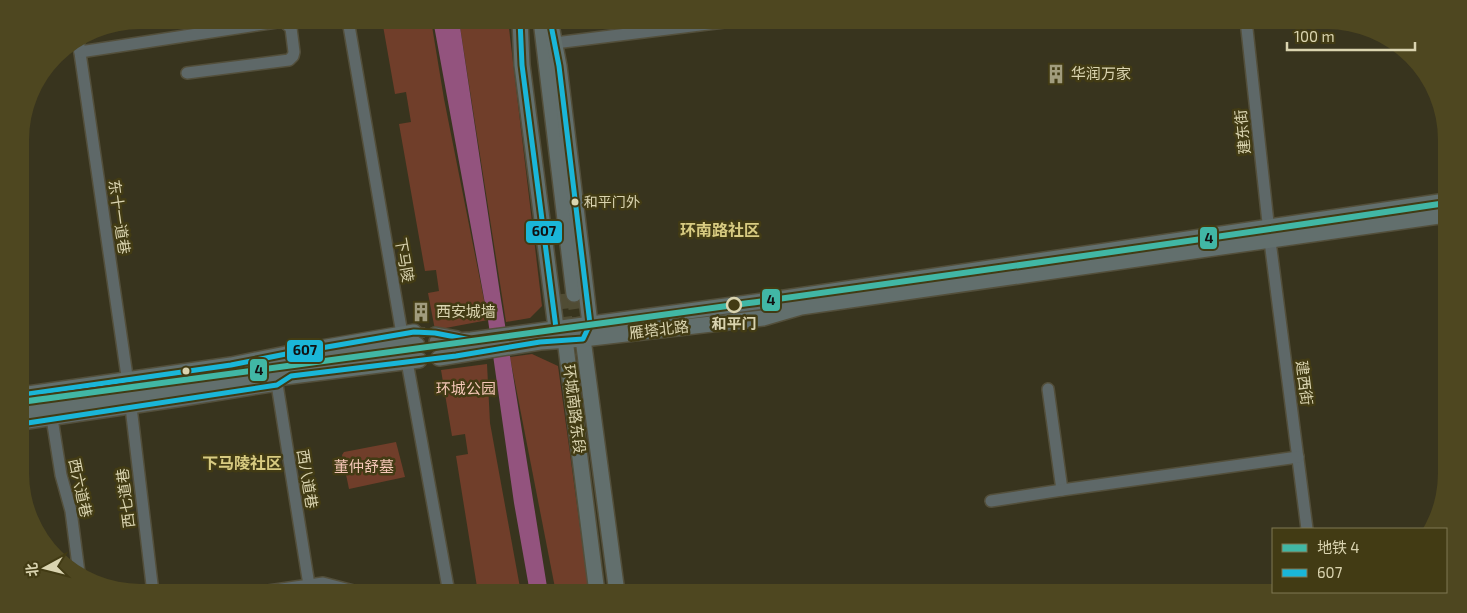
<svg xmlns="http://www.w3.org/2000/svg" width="1467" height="613" font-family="'Exo 2','Noto Sans SC',sans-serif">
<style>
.green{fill:#703e2a}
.water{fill:#93537e}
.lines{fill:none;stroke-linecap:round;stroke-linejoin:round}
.minor-tunnel{stroke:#504c34;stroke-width:11;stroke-dasharray:11 5.5;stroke-linecap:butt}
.major-tunnel{stroke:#504c34;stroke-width:15;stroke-dasharray:15 8;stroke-linecap:butt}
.minor-casing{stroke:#534f3b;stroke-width:14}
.major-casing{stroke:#534f3b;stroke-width:18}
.minor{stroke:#5e6868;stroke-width:11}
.major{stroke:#626f6d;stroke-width:15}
.bus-1-casing{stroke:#423b14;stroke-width:9}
.bus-1{stroke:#1ab6d8;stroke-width:5}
.metro-1-casing{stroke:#423b14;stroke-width:10}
.metro-1{stroke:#41b7a5;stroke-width:6}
.bus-dot{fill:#dad4b0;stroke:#423b14;stroke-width:2}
.stop-dot{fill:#423b14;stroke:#dad4b0;stroke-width:2.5}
.labels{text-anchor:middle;stroke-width:5;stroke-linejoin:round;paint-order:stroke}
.bus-label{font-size:14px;fill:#dad4b0;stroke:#423b14;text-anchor:start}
.poi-label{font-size:15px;fill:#dad4b0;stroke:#423b14;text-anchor:start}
.street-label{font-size:15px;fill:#dad4b0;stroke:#423b14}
.stop-label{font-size:15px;font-weight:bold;fill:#dad4b0;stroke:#423b14}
.park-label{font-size:15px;fill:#f5c7b7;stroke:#423b14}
.neighbourhood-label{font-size:16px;font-weight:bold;fill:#d8cb81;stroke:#423b14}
.line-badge{stroke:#423b14;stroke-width:2}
.pale-badge-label{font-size:14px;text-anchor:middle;font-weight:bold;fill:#111}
</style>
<rect width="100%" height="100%" fill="#38341e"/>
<g class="green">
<path d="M382,20H431L444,99L488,320L435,330L428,293L439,291L436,270L425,271L399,124L411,122L406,92L395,94Z"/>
<path d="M459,20H508L542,306L530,318L506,322Z"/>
<path d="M532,354L558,366L589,593H556L510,357Z"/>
<path d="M487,364L490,423L521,593H478L456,456L468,454L465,434L452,436L441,370Z"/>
<path d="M396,442L405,477L349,489L342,455L344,452Z"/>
</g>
<path class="water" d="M433,20H459L501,300L548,593H530L514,503L488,320Z"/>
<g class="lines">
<path class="minor-tunnel" d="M414,332L435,333"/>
<g class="major-tunnel">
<path d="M562,294L567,340"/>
<path d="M574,294L580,338"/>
</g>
<defs>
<g id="minor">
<path d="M348,20L402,334L449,593"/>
<path d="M1246,20L1270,241L1307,529"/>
<path d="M78,39L129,390L153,593"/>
<path d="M555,43L740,20"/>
<path d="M80,52L283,21L291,28L294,52L293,56L289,60L187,73"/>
<path d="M435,333L457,337"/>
<path d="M276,378L309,585"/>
<path d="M1048,389L1062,490"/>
<path d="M51,412L61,475L71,511L79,573"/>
<path d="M21,424L184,400L271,386"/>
<path d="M991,501L1062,490L1298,457"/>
<path d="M1314,592V593"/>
<path d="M254,593L323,583L361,593"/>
</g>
<g id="major">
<path d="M520,20L522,65L556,328L565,339L597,593"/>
<path d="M541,20L574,294"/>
<path d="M550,20L559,66L590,324L583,339L617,593"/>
<path d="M437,342L471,340L771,300L1446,201"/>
<path d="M439,358L540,342L583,339L763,318L801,307L1446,215"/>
<path d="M245,373L279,366L417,345"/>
<path d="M21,395L231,365L286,354L414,332"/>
<path d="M21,414L276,378L419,360"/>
</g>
</defs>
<use href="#minor" class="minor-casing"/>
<use href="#major" class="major-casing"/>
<use href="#minor" class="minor"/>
<use href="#major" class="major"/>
<defs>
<g id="bus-1">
<path d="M21,395L231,365L286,354L414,332L435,333L471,340L556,328L522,65L520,20"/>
<path d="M21,424L277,385L291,376L456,356L540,342L583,339L590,324L559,66L550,20"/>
</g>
</defs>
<use href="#bus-1" class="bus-1-casing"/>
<use href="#bus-1" class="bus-1"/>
<defs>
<path id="metro-1" d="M21,402C496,338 972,274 1446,203"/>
</defs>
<use href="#metro-1" class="metro-1-casing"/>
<use href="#metro-1" class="metro-1"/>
</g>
<defs>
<symbol id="building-bare" viewBox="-9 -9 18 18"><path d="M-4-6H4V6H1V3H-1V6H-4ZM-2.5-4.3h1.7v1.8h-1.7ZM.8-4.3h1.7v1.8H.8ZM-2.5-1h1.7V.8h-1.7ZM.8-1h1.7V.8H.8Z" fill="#a19c7d" stroke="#423b14" stroke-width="2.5" paint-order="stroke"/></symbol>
</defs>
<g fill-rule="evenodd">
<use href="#building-bare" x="1042" y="60" width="28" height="28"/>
<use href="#building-bare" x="407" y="298" width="28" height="28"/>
</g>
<g class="bus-dot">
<circle cx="575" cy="202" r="4.5"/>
<circle cx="186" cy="371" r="4.5"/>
</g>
<circle class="stop-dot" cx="734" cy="305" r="7"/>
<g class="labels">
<g class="bus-label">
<text x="584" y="207">和平门外</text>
</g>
<g class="poi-label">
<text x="1071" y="79">华润万家</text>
<text x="436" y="317">西安城墙</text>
</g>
<g class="street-label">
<text transform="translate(1243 132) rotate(-96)" y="5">建东街</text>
<text transform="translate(119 217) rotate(82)" y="5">东十一道巷</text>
<text transform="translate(404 260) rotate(80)" y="5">下马陵</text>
<text transform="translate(659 330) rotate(-7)" y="5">雁塔北路</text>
<text transform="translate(1304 383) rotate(83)" y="5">建西街</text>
<text transform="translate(574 409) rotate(83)" y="5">环城南路东段</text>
<text transform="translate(307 479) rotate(81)" y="5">西八道巷</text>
<text transform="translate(80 488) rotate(78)" y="5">西六道巷</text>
<text transform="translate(126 498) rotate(-97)" y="5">西七道巷</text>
</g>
<g class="stop-label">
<text x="734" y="329">和平门</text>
</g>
<g class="park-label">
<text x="466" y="394">环城公园</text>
<text x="364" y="472">董仲舒墓</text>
</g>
<g class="neighbourhood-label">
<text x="720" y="236">环南路社区</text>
<text x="242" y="469">下马陵社区</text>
</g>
</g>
<path d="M0 0H1467V613H0ZM140 29H1327A111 111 0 0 1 1438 140V473A111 111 0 0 1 1327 584H140A111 111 0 0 1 29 473V140A111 111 0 0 1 140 29Z" fill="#4e4720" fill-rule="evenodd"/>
<g class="line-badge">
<rect x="525" y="220" width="38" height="24" rx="5" fill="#1ab6d8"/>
<rect x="1199" y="226" width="19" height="24" rx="5" fill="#41b7a5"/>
<rect x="761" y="288" width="20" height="24" rx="5" fill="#41b7a5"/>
<rect x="286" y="339" width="38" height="24" rx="5" fill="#1ab6d8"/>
<rect x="249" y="358" width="19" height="24" rx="5" fill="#41b7a5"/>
</g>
<g class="pale-badge-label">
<text x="544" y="236">607</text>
<text x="1209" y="243">4</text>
<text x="771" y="305">4</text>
<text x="305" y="355">607</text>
<text x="259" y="375">4</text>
</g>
<rect x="1272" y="528" width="175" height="65" fill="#423b14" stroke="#7f7852"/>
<rect x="1282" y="544" width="25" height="8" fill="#41b7a5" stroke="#7f7852"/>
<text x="1317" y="553" font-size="15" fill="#dad4b0">地铁 4</text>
<rect x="1282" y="569" width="25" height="8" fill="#1ab6d8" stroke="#7f7852"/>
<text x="1317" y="578" font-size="15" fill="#dad4b0">607</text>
<g transform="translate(45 568) rotate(263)" stroke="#423b14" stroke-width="4" paint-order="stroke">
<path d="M0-4L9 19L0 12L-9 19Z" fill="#dad4b0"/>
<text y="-8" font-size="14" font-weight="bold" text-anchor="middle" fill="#dad4b0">北</text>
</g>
<path d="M1287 42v8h128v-8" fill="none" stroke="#dad4b0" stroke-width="2.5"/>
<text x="1294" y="42" font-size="15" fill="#dad4b0" stroke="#423b14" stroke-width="4" paint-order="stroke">100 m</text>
</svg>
